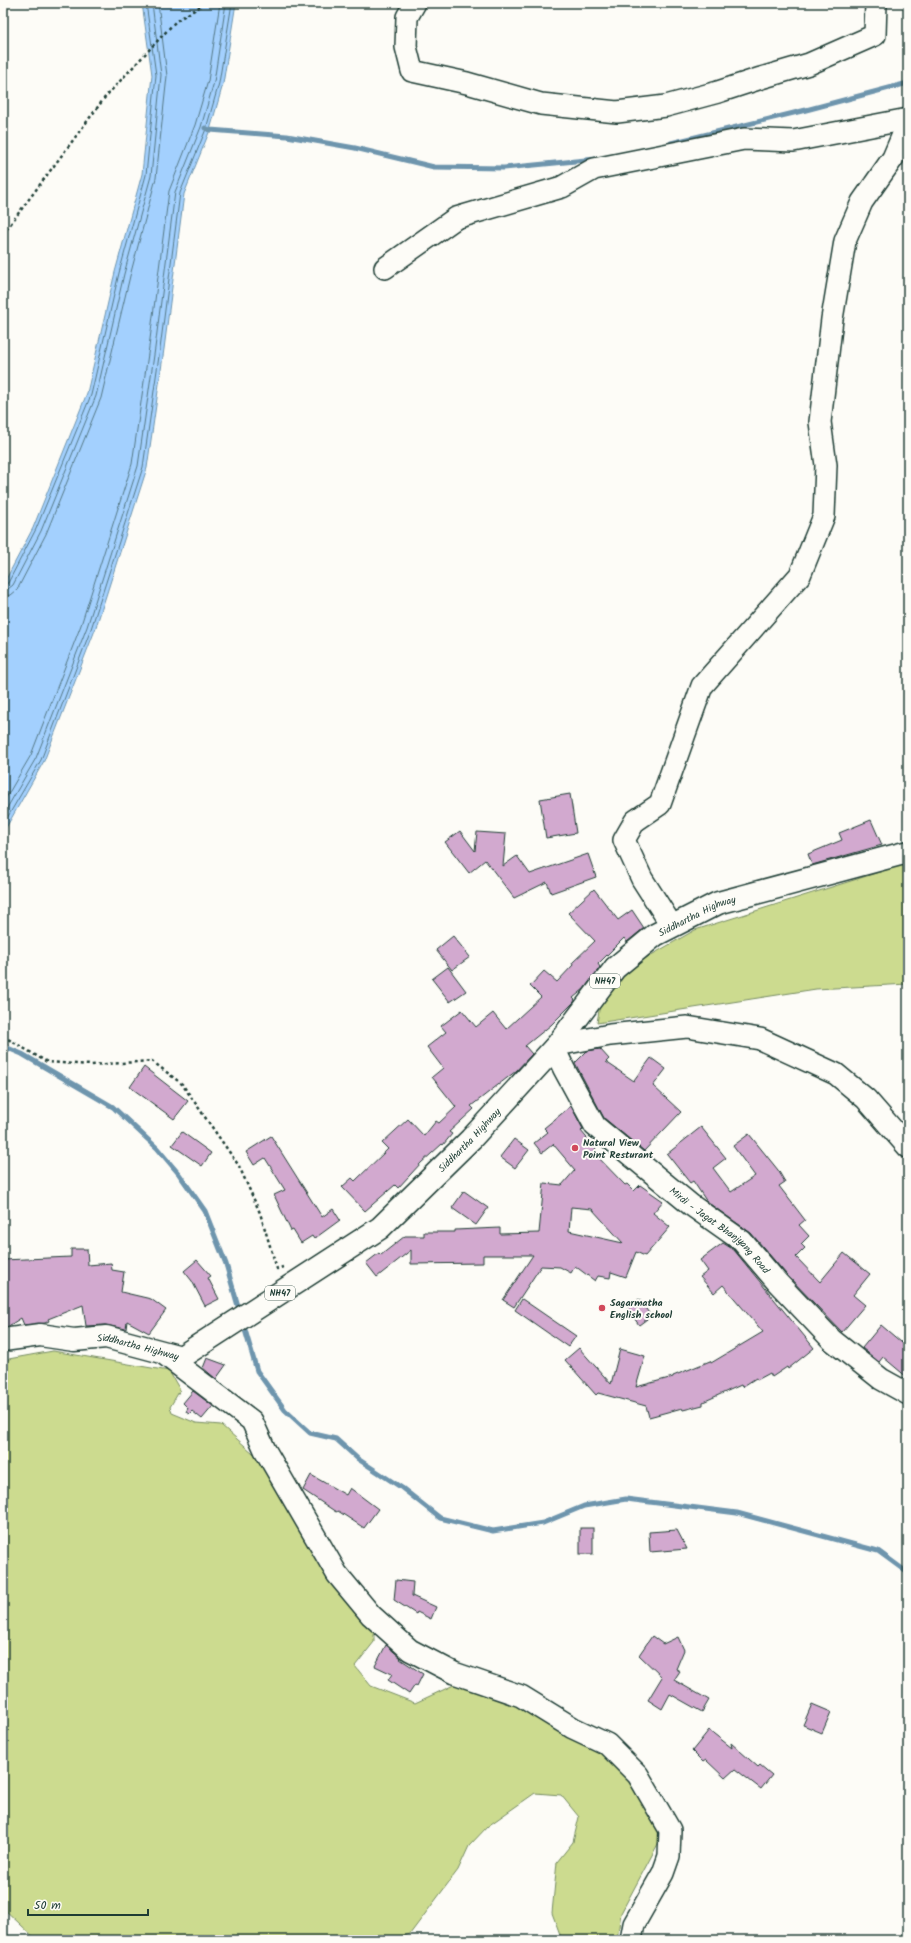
<svg xmlns="http://www.w3.org/2000/svg" width="911" height="1943" font-family="Kalam,sans-serif">
<style>
.green{fill:#ccdb8f;stroke:#768c62}
.water{fill:#a3d0fe;stroke:#6e95ad}
.lines{fill:none;stroke-linecap:round;stroke-linejoin:round}
.shore{stroke:#547885;stroke-width:1}
.stream{stroke:#6e95ad;stroke-width:5}
.building{fill:#d2a9cf;stroke:#1f3d34;fill-rule:evenodd}
.minor-casing{stroke:#1f3d34;stroke-width:24}
.highway-casing{stroke:#1f3d34;stroke-width:25}
.path{stroke:#1f3d34;stroke-width:2.5;stroke-dasharray:3 3;stroke-linecap:butt}
.minor{stroke:#fdfcf7;stroke-width:21}
.highway{stroke:#fdfcf7;stroke-width:22}
.poi-dot{fill:#d1495b;stroke:#fdfcf7;stroke-width:1.5}
.labels{text-anchor:middle;stroke-width:4;stroke-linejoin:round;paint-order:stroke}
.shield{fill:#fdfcf7;stroke:#62766e;stroke-width:1}
.shield-label{font-size:9px;font-weight:bold;fill:#1f3d34}
.street-label{font-size:10px;fill:#1f3d34;stroke:#fdfcf7}
.poi-label{font-size:10px;font-weight:bold;fill:#1f3d34;stroke:#fdfcf7;text-anchor:start}
</style>
<rect width="100%" height="100%" fill="#fdfcf7"/>
<filter id="ink" filterUnits="userSpaceOnUse"><feTurbulence type="fractalNoise" baseFrequency=".025" numOctaves="2"/><feDisplacementMap in="SourceGraphic" scale="8" xChannelSelector="R" yChannelSelector="G"/><feConvolveMatrix kernelMatrix="1 2 1 2 8 2 1 2 1" color-interpolation-filters="sRGB"/></filter>
<g filter="url(#ink)">
<g class="green">
<path d="M908,863V984L816,989L597,1023L601,998L639,962L695,930Z"/>
<path d="M53,1351L169,1371L180,1390L170,1407L172,1413L196,1423L221,1425L261,1460L374,1629V1642L355,1666L371,1686L415,1703L456,1684L498,1692L610,1757L650,1810L658,1823L659,1842L621,1913L617,1940H564L561,1937L552,1913L557,1862L573,1842L579,1817L561,1795L535,1793L488,1826L469,1846L458,1870L410,1934L392,1940H37L3,1908V1360Z"/>
</g>
<path class="water" d="M142,3H236L223,84L210,130L184,194L164,349L147,468L95,630L44,761L3,833V585L33,528L87,393L115,272L142,174L152,75Z"/>
<g class="lines">
<g class="shore">
<path d="M3,585L8,583L36,529L91,395L119,273L146,175L156,75L146,3"/>
<path d="M3,590L8,589L13,585L41,531L96,396L124,274L151,176L161,75L152,3"/>
<path d="M3,596L11,595L17,590L46,534L101,398L130,276L156,178L167,76L158,3"/>
<path d="M3,803L31,755L81,625L132,464L149,347L169,191L195,125L208,81L220,3"/>
<path d="M3,815L36,758L87,627L138,466L155,348L175,192L201,127L214,82L226,3"/>
<path d="M3,825L41,760L91,629L143,467L160,349L180,193L206,129L219,83L232,3"/>
</g>
<g class="stream">
<path d="M205,128L210,130L287,136L355,148L434,167L504,168L596,159"/>
<path d="M671,143L806,110L908,83"/>
<path d="M3,1046L22,1054L113,1107L157,1148L179,1174L205,1211L226,1264L240,1313"/>
<path d="M243,1323L257,1371L285,1410L310,1433L336,1439L358,1459L402,1488L440,1518L493,1531L543,1523L584,1506L626,1499L737,1513L878,1551L908,1573"/>
</g>
</g>
<g class="building">
<path d="M570,794L576,833L546,838L540,799Z"/>
<path d="M871,820L882,845L812,865L808,854L842,840L839,833Z"/>
<path d="M460,831L475,851L477,832L506,834L503,866L517,856L530,874L588,854L596,877L551,893L547,882L514,898L485,860L469,873L445,842Z"/>
<path d="M594,889L618,920L632,910L644,928L627,942L624,938L598,964L600,967L584,989L573,998L575,1000L574,1002L551,1025L525,1046L532,1054L516,1071L471,1106L474,1109L449,1132L452,1134L443,1145L442,1144L421,1163L398,1188L395,1185L365,1211L342,1187L352,1178L355,1181L388,1149L382,1143L408,1119L424,1136L436,1121L439,1123L456,1107L432,1077L443,1068L427,1047L446,1032L441,1026L462,1010L476,1027L493,1013L506,1029L541,997L530,986L544,971L557,982L573,965L572,963L595,941L568,913Z"/>
<path d="M453,936L470,957L452,970L436,950Z"/>
<path d="M448,967L466,991L450,1002L432,979Z"/>
<path d="M600,1049L609,1059L606,1062L634,1081L651,1058L666,1069L653,1086L681,1112L644,1151L604,1118L575,1063L587,1051Z"/>
<path d="M144,1067L188,1101L174,1119L130,1087Z"/>
<path d="M571,1106L583,1129L581,1131L596,1149L593,1152L625,1185L627,1184L634,1191L640,1185L663,1201L653,1213L670,1227L645,1256L636,1252L626,1277L611,1272L610,1278L598,1276L595,1281L575,1266L571,1273L560,1267L541,1266L514,1307L503,1300L533,1255H483V1263L411,1264V1250L377,1277L366,1263L379,1253L381,1255L405,1236H424V1232H455V1230L500,1228V1234L539,1233L544,1183L562,1185L575,1170L553,1144L542,1153L534,1143L548,1132L544,1128ZM571,1207L592,1209L623,1243L569,1231Z"/>
<path d="M701,1127L726,1158L713,1168L731,1192L755,1176L733,1146L749,1134L778,1170L785,1182L779,1186L805,1220L799,1225L809,1236L801,1244L805,1248L796,1257L820,1282L844,1253L870,1274L853,1295L865,1305L842,1332L786,1274L751,1233L707,1202L693,1181L690,1183L667,1154Z"/>
<path d="M182,1132L211,1153L202,1166L172,1145Z"/>
<path d="M271,1136L322,1217L333,1209L340,1220L314,1239L312,1236L301,1243L293,1230L291,1231L274,1195L285,1190L265,1158L254,1165L246,1152Z"/>
<path d="M514,1139L529,1150L515,1168L500,1157Z"/>
<path d="M464,1191L488,1208L476,1225L452,1208Z"/>
<path d="M723,1243L734,1250L814,1348L788,1369L787,1367L772,1377L770,1373L757,1380L756,1378L742,1387L741,1385L703,1402V1405L683,1410L682,1408L649,1417L646,1406L598,1393L596,1395L565,1360L579,1348L611,1384L620,1349L645,1356L636,1387L673,1377V1376L710,1361L711,1363L763,1332L723,1285L714,1293L700,1277L708,1271L700,1260Z"/>
<path d="M71,1249H87L88,1265L111,1263L112,1270L124,1272L121,1292L151,1299L166,1310L149,1333L127,1321L126,1329L105,1325L86,1326L83,1305L48,1319L49,1321L45,1323L24,1325L21,1318L7,1327H3V1260L71,1257Z"/>
<path d="M197,1260L211,1276L208,1278L219,1299L205,1306L192,1281L184,1271Z"/>
<path d="M522,1299L576,1336L568,1347L515,1310Z"/>
<path d="M639,1299L651,1316L639,1325L627,1308Z"/>
<path d="M881,1325L908,1348V1378L883,1357L879,1362L862,1348Z"/>
<path d="M207,1358L226,1365L216,1379L203,1368Z"/>
<path d="M193,1391L213,1406L202,1419L192,1411L189,1414L186,1412L188,1408L183,1403Z"/>
<path d="M311,1475L346,1495L350,1488L378,1509L364,1528L338,1511L336,1512L303,1490Z"/>
<rect x="580" y="1528" width="13" height="26"/>
<path d="M677,1530L687,1549L650,1552L649,1532Z"/>
<path d="M396,1580L413,1582L412,1596L436,1607L431,1619L417,1612L416,1614L394,1600Z"/>
<path d="M652,1636L663,1644L678,1637L684,1650L676,1669L680,1671L674,1680L709,1700L702,1712L670,1694L662,1709L648,1700L662,1677L639,1655Z"/>
<path d="M386,1645L401,1658L400,1659L423,1674L417,1686L415,1685L409,1694L388,1680L392,1674L375,1666Z"/>
<path d="M812,1704L831,1712L822,1733L803,1725Z"/>
<path d="M709,1730L732,1748L731,1743L758,1767L760,1765L772,1775L761,1789L735,1769L725,1778L706,1760L703,1762L692,1751Z"/>
</g>
<g class="lines">
<defs>
<g id="minor">
<path d="M415,3L407,17L406,47L412,71L467,83L541,104L617,112L666,106L718,92L761,78L809,64L875,35L876,3"/>
<path d="M385,268L456,218L562,187L594,169L744,139L793,141L908,119"/>
<path d="M672,926L642,879L624,840L635,821L660,804L702,686L800,575L824,516L826,465L820,422L832,319L845,241L862,202L893,158L908,123"/>
<path d="M557,1045L610,1035L687,1027L760,1039L836,1074L866,1099L908,1147"/>
<path id="s1" d="M554,1048L564,1069L595,1126L691,1205L742,1241L777,1282L832,1340L881,1379L908,1394"/>
<path d="M164,1354L252,1421L265,1450L337,1574L371,1615L410,1650L454,1673L521,1696L573,1728L607,1744L638,1775L670,1830L669,1856L663,1873L634,1924L631,1940"/>
</g>
<g id="highway">
<path id="s2" d="M3,1340L40,1335L74,1340L106,1337L181,1357L380,1228L471,1139L557,1045L615,968L655,935L718,903L908,852"/>
</g>
</defs>
<use href="#minor" class="minor-casing"/>
<use href="#highway" class="highway-casing"/>
<g class="path">
<path d="M3,234L106,96L176,21L206,3"/>
<path d="M3,1036L47,1062L91,1065L152,1061L182,1084L239,1166L260,1213L277,1269L283,1267"/>
</g>
<use href="#minor" class="minor"/>
<use href="#highway" class="highway"/>
</g>
</g>
<g class="poi-dot">
<circle cx="575" cy="1148" r="4"/>
<circle cx="602" cy="1308" r="4"/>
</g>
<g class="labels">
<g class="shield">
<rect x="590" y="974" width="30" height="14" rx="3"/>
<rect x="265" y="1286" width="30" height="14" rx="3"/>
</g>
<g class="shield-label">
<text x="605" y="984">NH47</text>
<text x="280" y="1296">NH47</text>
</g>
<g class="street-label">
<text dy="4" stroke="none"><textPath href="#s2" startOffset="868">Siddhartha Highway</textPath></text>
<text dy="4" stroke="none"><textPath href="#s2" startOffset="544">Siddhartha Highway</textPath></text>
<text dy="4" stroke="none"><textPath href="#s1" startOffset="251">Mirdi - Jagat Bhanjyang Road</textPath></text>
<text dy="4" stroke="none"><textPath href="#s2" startOffset="137">Siddhartha Highway</textPath></text>
</g>
<g class="poi-label">
<text x="583" y="1146">Natural View<tspan x="583" dy="12">Point Resturant</tspan></text>
<text x="610" y="1306">Sagarmatha<tspan x="610" dy="12">English school</tspan></text>
</g>
</g>
<rect width="911" height="1943" fill="none" stroke="#fdfcf7" stroke-width="16"/>
<rect x="8" y="8" width="895" height="1927" fill="none" stroke="#1f3d34" stroke-width="1.5" filter="url(#ink)"/>
<path d="M28 1909v6h120v-6" fill="none" stroke="#1f3d34" stroke-width="2"/>
<text x="34" y="1909" font-size="12" fill="#1f3d34" stroke="#fdfcf7" stroke-width="3" paint-order="stroke">50 m</text>
</svg>
